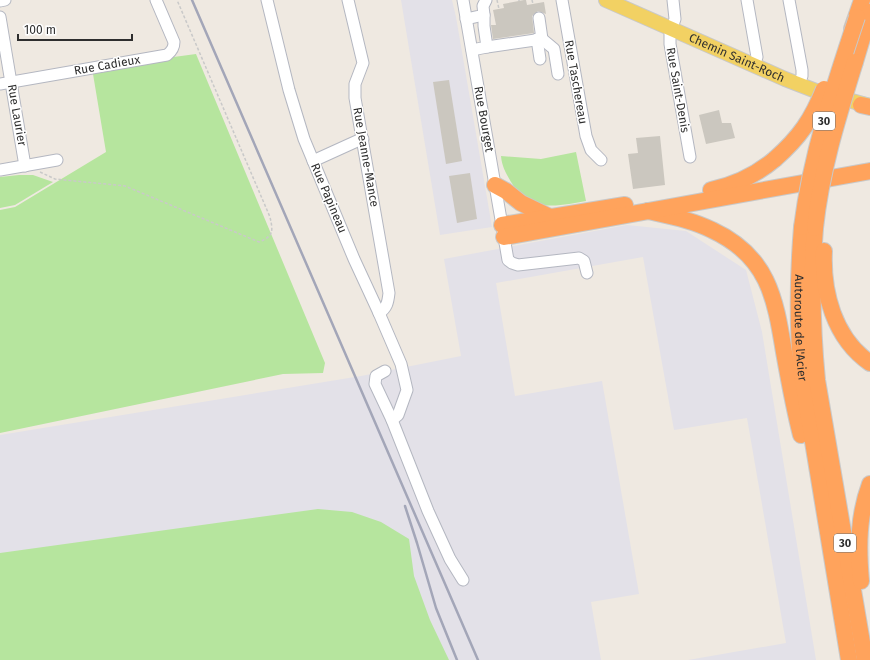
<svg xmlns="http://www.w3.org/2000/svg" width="870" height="660" font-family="'Fira Sans',sans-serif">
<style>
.industrial{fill:#e3e1e8}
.green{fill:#b6e59e}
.building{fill:#cbc7bf}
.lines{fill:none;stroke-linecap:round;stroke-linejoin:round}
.minor-casing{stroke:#b4b7c1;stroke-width:13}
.major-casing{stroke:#c9c9c9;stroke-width:16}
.highway-casing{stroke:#c9c9c9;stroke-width:18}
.path{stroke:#c9c9c9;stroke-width:1.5;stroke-dasharray:3 2;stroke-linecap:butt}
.minor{stroke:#fff;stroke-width:11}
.major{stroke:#f2d163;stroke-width:14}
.highway{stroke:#ffa35c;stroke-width:16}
.rail{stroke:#a3a6b8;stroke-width:2.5}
.highway-bridge-casing{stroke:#c9c9c9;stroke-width:18;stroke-linecap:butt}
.highway-bridge{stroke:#ffa35c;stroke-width:16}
.labels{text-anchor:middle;stroke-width:3;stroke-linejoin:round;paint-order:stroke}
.shield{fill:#fff;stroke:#6d6d6d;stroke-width:1}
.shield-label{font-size:11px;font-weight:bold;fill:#2e2e2e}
.street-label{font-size:12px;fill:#2e2e2e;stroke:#fff}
</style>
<rect width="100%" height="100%" fill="#efe9e1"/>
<g class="industrial">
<path d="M401,0H452L456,17L492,227L440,235Z"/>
<path d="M627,225L686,231L746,270L762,332L816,660H688L786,643L747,418L674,430L643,257L496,283L515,396L602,381L639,594L591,602L601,660H0V435L361,376L461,356L444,259Z"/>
</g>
<g class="green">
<path d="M196,54L325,363L323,373L283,374L0,433V210L15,207L106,152L92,68Z"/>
<path d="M576,152L586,201C565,205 537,211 519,195C516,192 514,186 511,182C506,173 502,167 501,156L541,159Z"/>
<path d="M19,175H33L53,182L15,205L0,208V177Z"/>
<path d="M318,509L352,512L381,522L409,539L414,576L430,620L449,660H0V553Z"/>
</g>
<g class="building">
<path d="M524,0H526L527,5L544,2L546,14L538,11L532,16L534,33L493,39L491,25H496L493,10L504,8L503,4Z"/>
<path d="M449,80L462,161L446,164L433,82Z"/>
<path d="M719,110L722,123H731L735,138L706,144L699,115Z"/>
<path d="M660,136L665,185L633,189L628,154L638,153L636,138Z"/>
<path d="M470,173L477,219L457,223L449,176Z"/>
</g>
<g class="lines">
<defs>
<g id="minor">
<path d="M267,0L289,90L304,139L354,259L379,313L401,364L407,390L398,415L392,420"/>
<path d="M348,0L363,63L355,84V98L389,293C388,302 387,308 379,313"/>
<path d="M463,0L508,260L512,263L518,265L579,258L584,261L587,273"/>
<path d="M562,0L586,136L591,150L601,160"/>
<path d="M673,0L675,19L670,34V44L690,157"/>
<path d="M747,0L757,57L754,66"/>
<path d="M789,0L802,70V76L799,84"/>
<path d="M0,1L5,0"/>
<path d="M0,17L25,166"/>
<path d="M466,19L484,15L483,6L486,0"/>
<path d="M537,39L540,59"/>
<path d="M542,39L554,49L558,74"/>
<path d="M487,47L542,39L539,18"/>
<path d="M472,50L487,47L484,26V15"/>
<path d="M0,84L167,55C172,51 174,48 174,42L156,0"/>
<path d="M313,161L357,141L363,139"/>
<path d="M0,170L57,160"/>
<path d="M385,371L376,376L375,384L392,420L428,511L450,559L463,580"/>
</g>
<g id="major">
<path id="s1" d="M606,0L785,79L816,91L870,106"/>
</g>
<g id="highway">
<path d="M852,29L862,0"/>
<path d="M855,62L870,12"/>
<path d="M861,105L870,107"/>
<path d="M495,185L506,191L521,203L550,217"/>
<path d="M711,190C735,185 756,175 775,159"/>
<path d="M648,211C670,216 692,220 712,230C768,256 775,297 784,352C789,380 794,408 801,435"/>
<path d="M502,225L625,205"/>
<path id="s2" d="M802,227C798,276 797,325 802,375L849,660"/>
<path d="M815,228C811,279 812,329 817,380L865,660"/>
<path d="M504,237L870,171"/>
<path d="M824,251C822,292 834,338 870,363"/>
<path d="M861,581C858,547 858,516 870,484"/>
</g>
</defs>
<use href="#minor" class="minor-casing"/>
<use href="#major" class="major-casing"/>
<use href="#highway" class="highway-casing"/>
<g class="path">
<path d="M497,0L499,9"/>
<path d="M519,0V1"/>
<path d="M532,0L533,4"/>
<path d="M40,172L55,179L125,186L259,242C274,236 273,231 270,217L177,0"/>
</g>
<use href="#minor" class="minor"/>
<use href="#major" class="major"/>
<use href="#highway" class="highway"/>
<g class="rail">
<path d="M192,0L478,660"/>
<path d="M405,506L417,543L436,608L457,660"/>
</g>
<defs>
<g id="highway-bridge">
<path d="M775,159C800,137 812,119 824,89"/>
<path d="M802,227C811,155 834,86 857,17"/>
<path d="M815,228C821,171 838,117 855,62"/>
</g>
</defs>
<use href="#highway-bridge" class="highway-bridge-casing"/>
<use href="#highway-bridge" class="highway-bridge"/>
</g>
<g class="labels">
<g class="shield">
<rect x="813" y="112" width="22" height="18" rx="3"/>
<rect x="834" y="534" width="22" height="18" rx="3"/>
</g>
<g class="shield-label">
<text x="824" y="125">30</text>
<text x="845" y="547">30</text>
</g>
<g class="street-label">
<text dy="4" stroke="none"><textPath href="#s1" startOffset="143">Chemin Saint-Roch</textPath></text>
<text transform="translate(107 65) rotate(-10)" y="4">Rue Cadieux</text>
<text transform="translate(576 82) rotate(80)" y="4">Rue Taschereau</text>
<text transform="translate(678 90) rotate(80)" y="4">Rue Saint-Denis</text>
<text transform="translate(17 115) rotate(80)" y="4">Rue Laurier</text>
<text transform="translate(484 119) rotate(80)" y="4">Rue Bourget</text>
<text transform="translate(366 157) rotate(80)" y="4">Rue Jeanne-Mance</text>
<text transform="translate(329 198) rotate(67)" y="4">Rue Papineau</text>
<text dy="4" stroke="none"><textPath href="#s2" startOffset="101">Autoroute de l'Acier</textPath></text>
</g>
</g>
<path d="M18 34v6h114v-6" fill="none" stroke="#2e2e2e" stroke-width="2"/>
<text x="24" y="34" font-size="12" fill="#2e2e2e" stroke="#ffffff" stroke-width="3" paint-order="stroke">100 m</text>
</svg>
